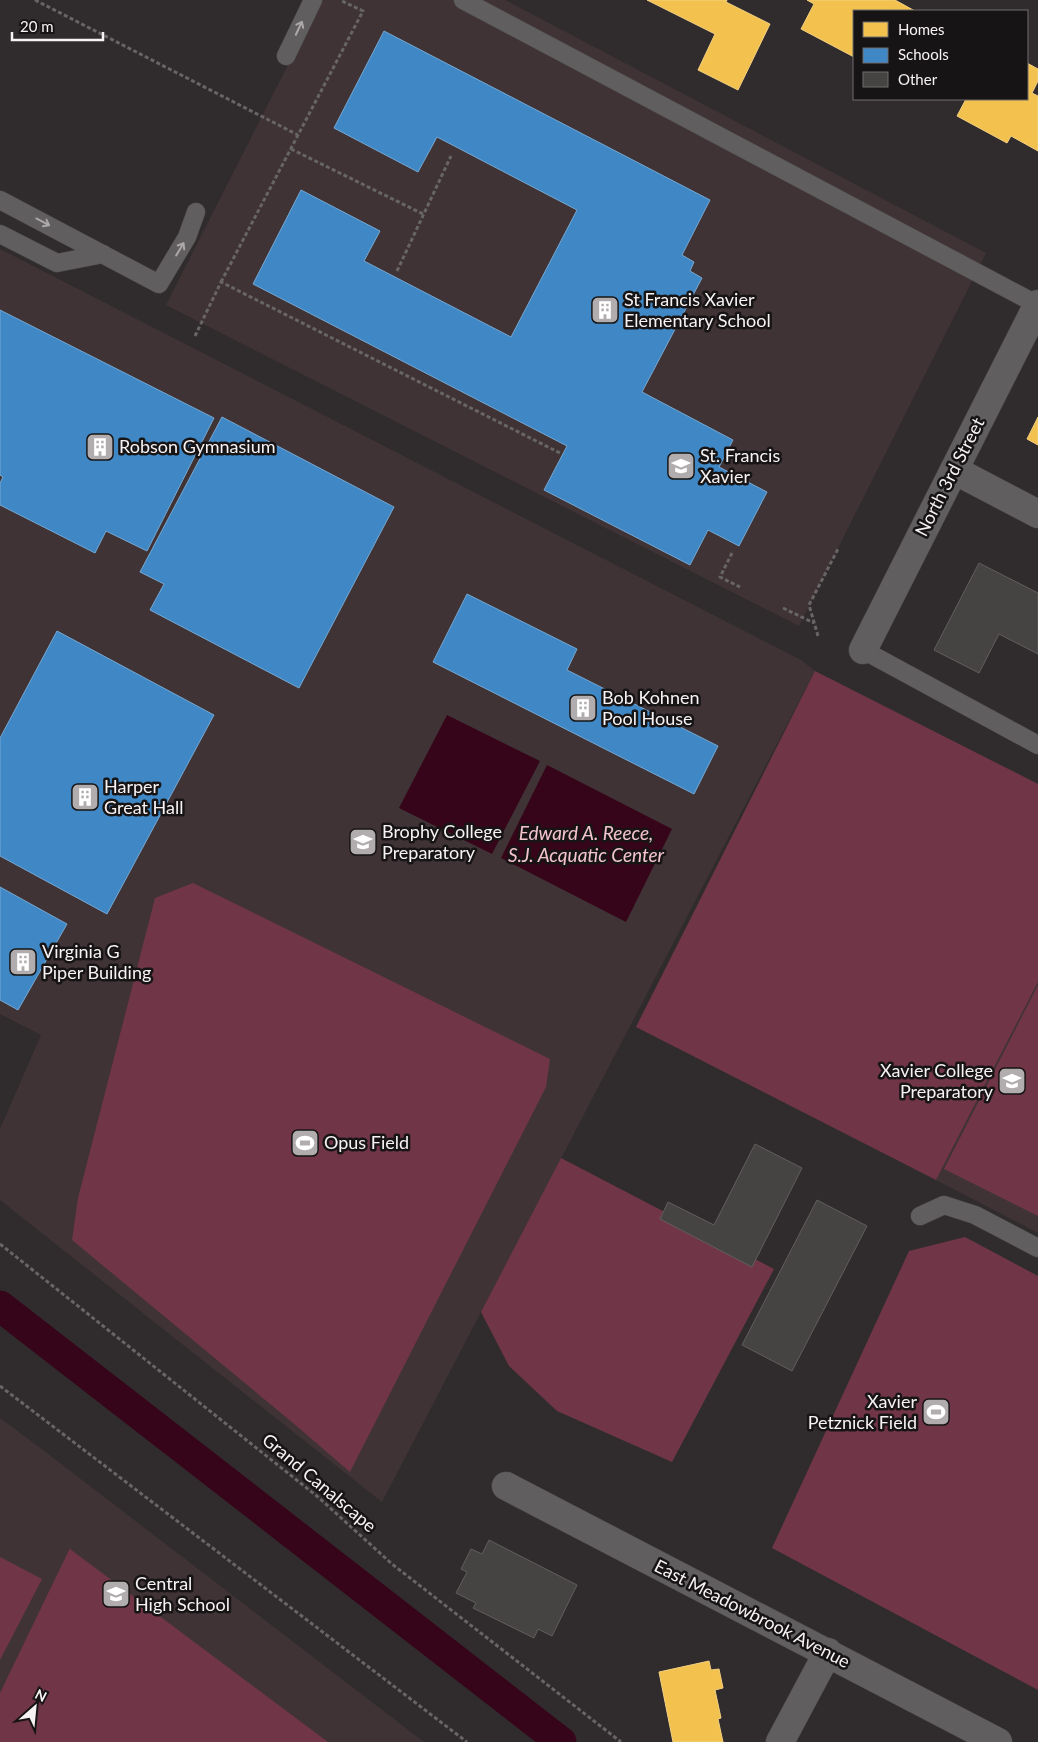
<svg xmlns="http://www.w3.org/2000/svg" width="1038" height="1742" font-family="Lato,sans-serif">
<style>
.built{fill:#3f3335}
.green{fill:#703647}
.water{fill:#370519}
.homes{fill:#f2c14e;stroke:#f4d080}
.schools{fill:#3f88c5;stroke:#76a8d3}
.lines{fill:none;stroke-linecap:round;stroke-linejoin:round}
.canal{stroke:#370519;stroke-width:31}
.building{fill:#464343;stroke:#625e5f}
.lane-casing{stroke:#4d494a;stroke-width:19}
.street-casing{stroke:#4d494a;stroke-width:29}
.path{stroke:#686566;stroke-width:3;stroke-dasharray:4 2.5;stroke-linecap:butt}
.lane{stroke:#615e5f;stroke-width:18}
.street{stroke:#615e5f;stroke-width:28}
.oneway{stroke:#aca8a9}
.labels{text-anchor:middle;stroke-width:5;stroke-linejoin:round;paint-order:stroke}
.poi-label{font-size:18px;fill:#f7f2f3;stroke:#171415;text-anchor:start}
.street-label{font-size:18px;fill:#f7f2f3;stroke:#171415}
.water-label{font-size:19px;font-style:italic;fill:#f3c4ce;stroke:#171415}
</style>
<rect width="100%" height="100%" fill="#302c2d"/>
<g class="built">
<path d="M321,0H505L986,253L799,626L166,305Z"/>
<path d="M0,249L801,660L815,671L382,1502L0,1200V1129L41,1035L0,1014Z"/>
<path d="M1038,982V1233L936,1180Z"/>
<path d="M0,1418L39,1447L424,1742H0Z"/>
</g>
<g class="green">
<path d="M815,671L1038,784V982L936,1180L636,1027Z"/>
<path d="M193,883L550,1059L546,1087L350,1472L293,1423L72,1240L78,1198L155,898Z"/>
<path d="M1038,985V1216L944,1169Z"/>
<path d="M561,1158L774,1269L672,1462L557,1411L509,1366L481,1312Z"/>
<path d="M965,1237L1038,1276V1690L772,1548L909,1251Z"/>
<path d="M70,1548V1549L328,1742H0V1693Z"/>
<path d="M0,1557L42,1579L0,1660Z"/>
</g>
<g class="water">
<path d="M447,715L540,761L492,854L399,808Z"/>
<path d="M547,765L672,829L626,922L501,858Z"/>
</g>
<g class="homes">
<path d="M647,0H727L726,2L770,24L738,90L698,70L715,34Z"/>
<path d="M807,0H895L915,11H854V57L801,29L814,4Z"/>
<path d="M1027,63L1038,69V81L1032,93L1038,96V151L1011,136L1007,143L957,116L966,99H1027Z"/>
<path d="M1038,417V445L1027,439Z"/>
<path d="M709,1661L711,1670L719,1669L723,1688L715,1690L721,1718L718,1719L723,1742H673L659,1672Z"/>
</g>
<g class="schools">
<path d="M384,31L710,200L682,255L694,262L690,271L702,278L642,392L733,440L719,467L767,492L739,546L708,530L690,565L544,490L567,446L253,284L301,190L380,231L364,261L511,337L577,210L437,137L418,172L334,128Z"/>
<path d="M0,310L214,418L147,551L106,531L95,553L0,505V483L3,477L0,475Z"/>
<path d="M222,417L394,507L299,688L150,610L164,584L140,572Z"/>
<path d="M467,594L577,649L567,670L718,746L694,794L433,662Z"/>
<path d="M57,631L214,715L107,914L0,856V738Z"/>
<path d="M0,887L67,924L18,1010L0,1000Z"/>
</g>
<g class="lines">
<path class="canal" d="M0,1306L561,1742"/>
</g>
<g class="building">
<path d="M979,563L1038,593V654L999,634L979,673L934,650Z"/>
<path d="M755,1144L802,1168L752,1267L660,1219L668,1202L714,1225Z"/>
<path d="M817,1200L867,1226L792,1371L742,1345Z"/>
<path d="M489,1540L577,1585L552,1636L538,1629L534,1638L473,1608L476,1603L456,1593L467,1572L461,1569L471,1549L482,1554Z"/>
</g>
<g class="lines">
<defs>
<g id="lane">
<path d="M463,0L1038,305"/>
<path d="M286,56L313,0"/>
<path d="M0,200L159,284L187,237L196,212"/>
<path d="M0,234L57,263L103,254"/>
<path d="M863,650L1038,745"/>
<path d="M920,1216L944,1205L975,1215L1038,1248"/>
</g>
<g id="street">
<path d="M954,470L1038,514"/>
<path d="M863,650L1038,304"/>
<path d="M506,1486L998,1742"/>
<path d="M780,1742L828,1652"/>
</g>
</defs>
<use href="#lane" class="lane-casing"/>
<use href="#street" class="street-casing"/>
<g class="path">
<path d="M35,0L298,135"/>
<path d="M291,149L423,214"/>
<path d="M397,271L451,156"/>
<path d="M221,282L363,11L340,0"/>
<path d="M195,336L221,282L560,453"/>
<path d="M732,553L720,577L740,587"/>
<path d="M783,608L814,623"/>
<path d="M818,636L809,605L838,549"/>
<path d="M0,1244L318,1497L392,1564L621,1742"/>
<path d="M0,1386L467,1742"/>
</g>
<use href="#lane" class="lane"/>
<use href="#street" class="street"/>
</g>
<defs><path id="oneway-shaft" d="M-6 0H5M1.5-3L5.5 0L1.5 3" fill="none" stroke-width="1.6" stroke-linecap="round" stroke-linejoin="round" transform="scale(1.25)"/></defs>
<g class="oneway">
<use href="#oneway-shaft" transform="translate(299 28) rotate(-65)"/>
<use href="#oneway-shaft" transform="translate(43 222) rotate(28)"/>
<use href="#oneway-shaft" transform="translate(180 249) rotate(-59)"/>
</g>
<defs>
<symbol id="building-square" viewBox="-11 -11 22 22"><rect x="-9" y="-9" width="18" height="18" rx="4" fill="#b1adae" stroke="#171415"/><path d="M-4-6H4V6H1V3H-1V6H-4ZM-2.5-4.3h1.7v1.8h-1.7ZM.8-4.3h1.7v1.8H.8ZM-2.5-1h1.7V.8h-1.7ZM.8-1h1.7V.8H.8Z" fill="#fff"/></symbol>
<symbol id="school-square" viewBox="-11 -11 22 22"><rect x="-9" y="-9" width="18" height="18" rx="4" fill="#b1adae" stroke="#171415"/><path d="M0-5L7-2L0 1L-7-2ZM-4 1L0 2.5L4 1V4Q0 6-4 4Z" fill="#fff"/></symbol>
<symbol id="stadium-square" viewBox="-11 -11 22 22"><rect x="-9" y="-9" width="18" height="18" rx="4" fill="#b1adae" stroke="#171415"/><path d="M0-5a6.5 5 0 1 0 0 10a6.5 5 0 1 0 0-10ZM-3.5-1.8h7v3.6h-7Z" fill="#fff"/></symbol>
</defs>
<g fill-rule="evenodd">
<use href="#building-square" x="589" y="294" width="32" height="32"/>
<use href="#building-square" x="84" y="431" width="32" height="32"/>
<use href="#school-square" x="665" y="450" width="32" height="32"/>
<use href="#building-square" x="567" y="692" width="32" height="32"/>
<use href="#building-square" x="69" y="781" width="32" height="32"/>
<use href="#school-square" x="347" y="826" width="32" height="32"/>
<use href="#building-square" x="7" y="946" width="32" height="32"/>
<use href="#school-square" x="996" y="1065" width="32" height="32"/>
<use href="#stadium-square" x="289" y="1127" width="32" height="32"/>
<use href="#stadium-square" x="920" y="1396" width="32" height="32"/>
<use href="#school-square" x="100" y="1578" width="32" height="32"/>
</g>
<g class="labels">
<g class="poi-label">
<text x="624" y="306">St Francis Xavier<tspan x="624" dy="21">Elementary School</tspan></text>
<text x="119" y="453">Robson Gymnasium</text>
<text x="700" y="462">St. Francis<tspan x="700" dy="21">Xavier</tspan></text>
<text x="602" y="704">Bob Kohnen<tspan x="602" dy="21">Pool House</tspan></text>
<text x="104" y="793">Harper<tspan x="104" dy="21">Great Hall</tspan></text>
<text x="382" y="838">Brophy College<tspan x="382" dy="21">Preparatory</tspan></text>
<text x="42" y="958">Virginia G<tspan x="42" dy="21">Piper Building</tspan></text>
<text x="993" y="1077" text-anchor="end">Xavier College<tspan x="993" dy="21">Preparatory</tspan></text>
<text x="324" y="1149">Opus Field</text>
<text x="917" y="1408" text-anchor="end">Xavier<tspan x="917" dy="21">Petznick Field</tspan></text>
<text x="135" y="1590">Central<tspan x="135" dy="21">High School</tspan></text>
</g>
<g class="street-label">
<text transform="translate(950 477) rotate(-63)" y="6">North 3rd Street</text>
<text transform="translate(319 1483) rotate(40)" y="6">Grand Canalscape</text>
<text transform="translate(752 1614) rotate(27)" y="6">East Meadowbrook Avenue</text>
</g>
<g class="water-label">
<text x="586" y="840">Edward A. Reece,<tspan x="586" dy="22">S.J. Acquatic Center</tspan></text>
</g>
</g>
<rect x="853" y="10" width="175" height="90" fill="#171415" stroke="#716d6e"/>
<rect x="863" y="22" width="25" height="15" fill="#f2c14e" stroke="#716d6e"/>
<text x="898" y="35" font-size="15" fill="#f7f2f3">Homes</text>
<rect x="863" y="48" width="25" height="15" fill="#3f88c5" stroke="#716d6e"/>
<text x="898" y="60" font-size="15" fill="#f7f2f3">Schools</text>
<rect x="863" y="72" width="25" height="15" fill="#464343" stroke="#716d6e"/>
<text x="898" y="85" font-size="15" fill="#f7f2f3">Other</text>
<g transform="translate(35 1707) rotate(27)" stroke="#171415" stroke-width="4" paint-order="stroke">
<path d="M0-4L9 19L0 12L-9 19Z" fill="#f7f2f3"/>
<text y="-8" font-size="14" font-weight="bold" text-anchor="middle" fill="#f7f2f3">N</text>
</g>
<path d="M12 32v8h91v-8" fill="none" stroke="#f7f2f3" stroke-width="2.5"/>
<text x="20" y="32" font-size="15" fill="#f7f2f3" stroke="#171415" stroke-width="4" paint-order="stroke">20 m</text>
</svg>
